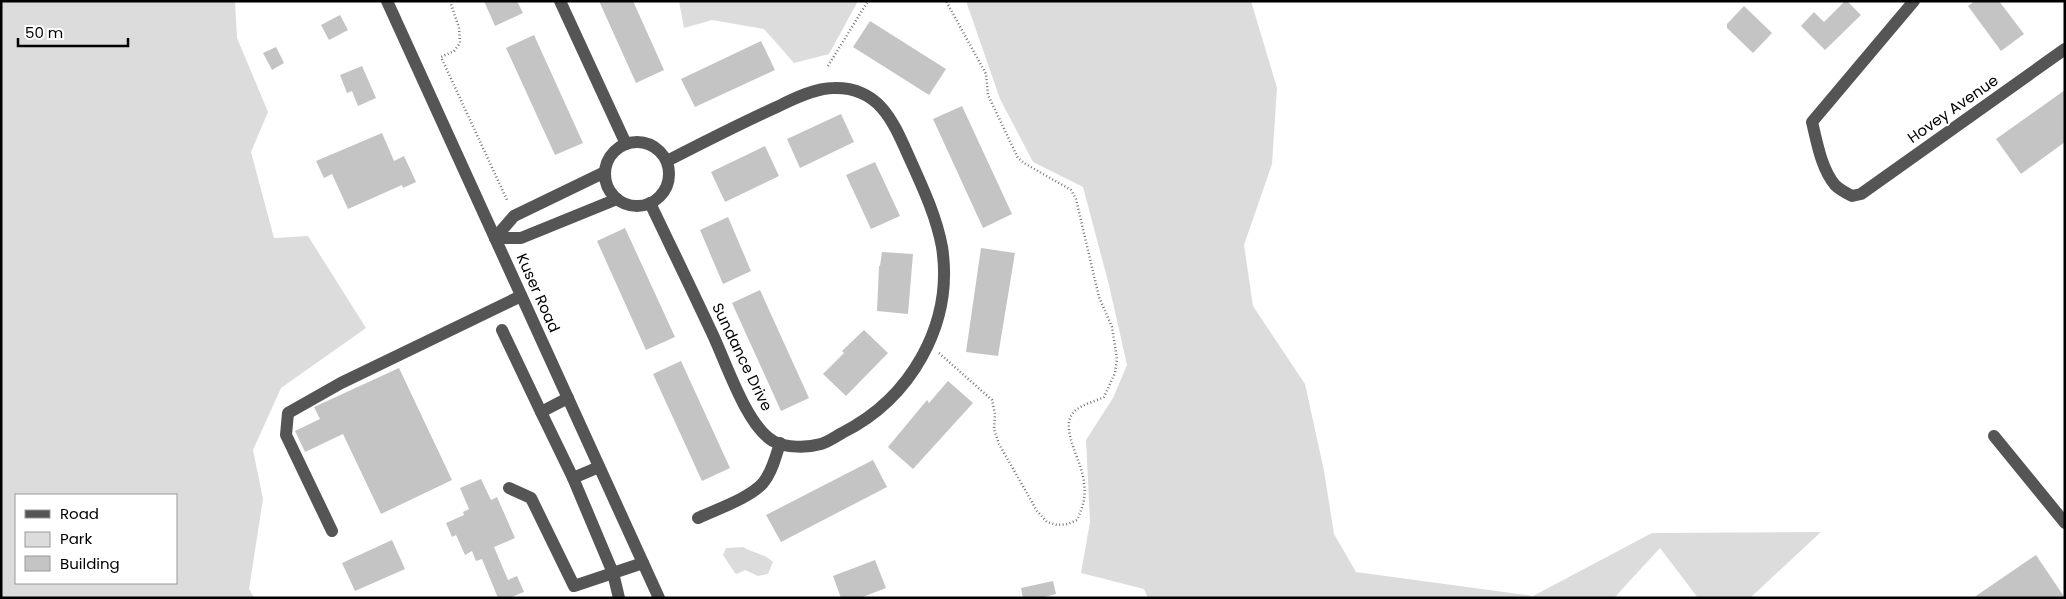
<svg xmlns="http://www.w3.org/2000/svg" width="2066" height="599" font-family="Poppins,sans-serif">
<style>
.green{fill:#dcdcdc;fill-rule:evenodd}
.building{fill:#c4c4c4}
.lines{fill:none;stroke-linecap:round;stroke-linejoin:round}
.path{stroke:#777;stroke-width:2.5;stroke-dasharray:1 2.5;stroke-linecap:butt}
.minor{stroke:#555;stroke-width:12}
.labels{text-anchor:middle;stroke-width:4;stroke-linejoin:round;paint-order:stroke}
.street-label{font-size:15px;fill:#000;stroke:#fff}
</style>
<rect width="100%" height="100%" fill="#fff"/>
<g class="green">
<path d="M1,1H235L237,38L268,112L251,152L274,238L308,236L366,328L281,388L253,450L263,499L249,589L254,598H1ZM16,495H176V583H16Z"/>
<path d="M679,1H858L829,54L794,63L764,29L712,20L684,28Z"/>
<path d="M966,1H1251L1277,88L1272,164L1244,245L1253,306L1305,384L1324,471L1334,534L1356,572L1533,596L1652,533L1821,532L1750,598H1698L1660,548L1614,598H1148L1144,589L1081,573L1090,522L1086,440L1113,398L1127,365L1109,285L1083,187L1033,162L1000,99Z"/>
<path d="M743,547C753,553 765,554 773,562L768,574L758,576L745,570L737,574L735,573L723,555L726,548Z"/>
</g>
<g class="building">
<path d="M484,1H517L523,13L495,26Z"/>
<path d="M599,1H633L664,70L636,83Z"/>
<path d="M1845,1H1847L1861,15L1825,50L1801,26L1814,12L1824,22Z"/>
<path d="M1975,1H1999L2024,34L2001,51L1968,6Z"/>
<path d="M1744,6L1772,33L1753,53L1727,28V24Z"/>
<path d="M340,15L348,30L329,40L321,25Z"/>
<path d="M870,21L946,69L929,95L853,47Z"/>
<path d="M534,35L583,143L555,155L506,48Z"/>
<path d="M761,41L775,70L695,107L681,79Z"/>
<path d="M276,47L284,63L272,70L263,53Z"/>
<path d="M362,66L376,98L358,106L352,91L347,93L340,75Z"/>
<path d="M2065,90V142L2021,174L1996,139Z"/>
<path d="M962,106L1012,214L983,228L933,119Z"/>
<path d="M841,114L854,142L800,168L787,139Z"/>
<path d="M382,133L394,161L404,156L416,182L403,188L402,185L348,209L332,174L324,178L316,161Z"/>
<path d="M765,146L779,176L725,202L711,172Z"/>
<path d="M875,162L900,216L871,229L846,175Z"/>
<path d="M728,217L751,271L723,284L700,230Z"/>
<path d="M625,228L675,337L646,350L597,241Z"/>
<path d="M981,248L1015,253L998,356L966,352Z"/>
<path d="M882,252L913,254L908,314L877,311L879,266H880Z"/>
<path d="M760,290L809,398L781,411L732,303Z"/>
<path d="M864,330L888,353L846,396L823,374L844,353L842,351Z"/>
<path d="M681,361L730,468L702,481L653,374Z"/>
<path d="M399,368L452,480L381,514L343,434L305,452L295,431L320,419L314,407Z"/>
<path d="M948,381L973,403L913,469L888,447L927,400L929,403Z"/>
<path d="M873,460L887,487L781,542L766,515Z"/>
<path d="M481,479L491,500L497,497L515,538L494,547L508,580L517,576L524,592L509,598H498L482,559L476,561L472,551L465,555L456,535L452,537L446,523L464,515L463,512L469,509L460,488Z"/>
<path d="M392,540L405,569L355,591L342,563Z"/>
<path d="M2036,555L2065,598H1973Z"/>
<path d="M875,560L886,588L860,598H841L833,576Z"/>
<path d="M1053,581L1056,594L1041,598H1023L1021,588Z"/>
</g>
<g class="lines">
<g class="path">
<path d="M450,1L459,28L460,43L454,51L441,57L507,200"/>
<path d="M828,66L868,1"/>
<path d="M939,353L992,400L995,414L994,429L999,444L1037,511L1047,522L1057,525L1068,524L1077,520C1083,507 1086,497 1084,483C1083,464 1062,432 1071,416C1077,405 1094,402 1104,397L1115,373L1117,359L1112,327L1099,297L1076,199L1071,190L1024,163L1018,158L988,95L986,74L946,1"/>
</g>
<g class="minor">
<path d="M387,1L659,598"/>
<path d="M560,1L626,144"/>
<path d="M1914,1L1812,122C1817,142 1821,168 1835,185C1839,189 1846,193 1852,196L1861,194L2065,49"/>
<circle cx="637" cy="174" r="32"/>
<path d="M650,203C671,247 692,290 712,333C726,362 746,425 773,441C786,448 807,448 821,444C828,442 835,437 842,433C910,399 954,325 942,247C936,215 922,186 909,157C893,121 879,87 834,88C816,88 795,98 779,106C741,123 704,142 667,161"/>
<path d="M495,238L514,216L605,172"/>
<path d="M495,238H521L617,199"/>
<path d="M502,330L541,412"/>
<path d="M568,398L541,412L573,478"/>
<path d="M1994,436L2065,523"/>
<path d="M599,467L573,478L613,573L619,598"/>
<path d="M509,488L531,498L574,586L643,563"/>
<path d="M698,518C717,509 750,498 763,483C772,472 776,456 780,443"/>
<path d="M332,531L286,435L288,413L341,383L521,296"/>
</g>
</g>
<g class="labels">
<g class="street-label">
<text transform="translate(1953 109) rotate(-35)" y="5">Hovey Avenue</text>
<text transform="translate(538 293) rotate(66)" y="5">Kuser Road</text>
<text transform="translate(742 357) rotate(64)" y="5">Sundance Drive</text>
</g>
</g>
<rect width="2066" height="599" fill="none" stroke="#000000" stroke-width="5"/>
<rect x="15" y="494" width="162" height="90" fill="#ffffff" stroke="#999999"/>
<rect x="25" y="510" width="25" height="8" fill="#555555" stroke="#999999"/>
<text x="60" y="519" font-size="15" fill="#000000">Road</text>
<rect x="25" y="532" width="25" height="15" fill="#dcdcdc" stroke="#999999"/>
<text x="60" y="544" font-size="15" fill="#000000">Park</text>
<rect x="25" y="556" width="25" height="15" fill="#c4c4c4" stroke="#999999"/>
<text x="60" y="569" font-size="15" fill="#000000">Building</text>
<path d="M18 38v8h110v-8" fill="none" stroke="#000000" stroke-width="2.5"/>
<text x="25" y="38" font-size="15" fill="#000000" stroke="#ffffff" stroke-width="4" paint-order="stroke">50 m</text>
</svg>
